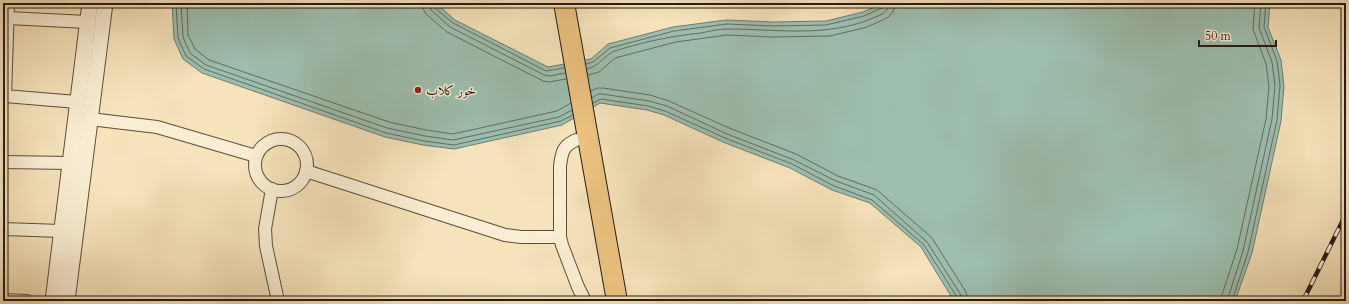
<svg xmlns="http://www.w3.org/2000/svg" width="1349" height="304" font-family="Cardo,Amiri,serif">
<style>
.water{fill:#9dbeaf;stroke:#6d7d71}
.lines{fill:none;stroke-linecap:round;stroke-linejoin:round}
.shore{stroke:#606d61;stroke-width:1}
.minor-casing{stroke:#584e3d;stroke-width:14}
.tertiary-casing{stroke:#584e3d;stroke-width:17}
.trunk-casing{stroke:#241c13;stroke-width:22}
.minor{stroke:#f9edd3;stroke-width:12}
.tertiary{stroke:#f9edd3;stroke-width:15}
.trunk{stroke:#ebc27e;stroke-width:20}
.rail-casing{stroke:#241c13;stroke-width:4.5}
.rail{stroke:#f9edd3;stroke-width:3;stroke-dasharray:9;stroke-linecap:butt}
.poi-dot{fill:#8f2418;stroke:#f9edd3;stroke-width:1.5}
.labels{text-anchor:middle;stroke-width:3;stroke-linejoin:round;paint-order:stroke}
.poi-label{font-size:13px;fill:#241c13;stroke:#f9edd3;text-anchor:start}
</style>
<rect width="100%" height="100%" fill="#f6e3bc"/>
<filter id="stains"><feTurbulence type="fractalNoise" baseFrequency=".005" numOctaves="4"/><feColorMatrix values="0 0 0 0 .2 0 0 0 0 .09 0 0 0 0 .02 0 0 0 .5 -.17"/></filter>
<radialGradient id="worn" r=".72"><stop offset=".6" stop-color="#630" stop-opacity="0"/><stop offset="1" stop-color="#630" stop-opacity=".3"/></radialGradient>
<path class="water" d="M172,3H436L455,20L548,67L591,59L608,44L673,27L726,20L773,22L826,21L863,12L884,3H1270L1268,27L1281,60L1284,86L1281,121L1252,253L1235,301H954L921,247L870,203L832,190L790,168L723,142L664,115L647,110L600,103L562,125L454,149L423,145L385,137L202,73L183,59L174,39Z"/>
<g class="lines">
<g class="shore">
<path d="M176,3L178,38L186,56L204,69L386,133L424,141L454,145L561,121L573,115"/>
<path d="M181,3L183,37L190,53L206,65L387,128L425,136L453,140L559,117L572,110"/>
<path d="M187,3L188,35L195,49L209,60L389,122L426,130L453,134L557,111L571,103"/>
<path d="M423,3V9L426,14L447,32L543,81L549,82L566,79"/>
<path d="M429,3L431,10L450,27L544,75L550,76L565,73"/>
<path d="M434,3L435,8L453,23L546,71L564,68"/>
<path d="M586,64L593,62L610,48L674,31L727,24L773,26L826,25L864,16L882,8L884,3"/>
<path d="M587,69C600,66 604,55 615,51C642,42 672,36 701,33C710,31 719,29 728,29C776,29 827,38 873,18C880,15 889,13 889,3"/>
<path d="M588,75L599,72L615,58L676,42L727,35L773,37L830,36L867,27L887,18L893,12L895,3"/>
<path d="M591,91L597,88H603L650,95L669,101L729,128L796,154L838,176L877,190L932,238L966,292L968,301"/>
<path d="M592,98L598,94H602L649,101L667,106L727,134L794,160L836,181L874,195L927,242L961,295L962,301"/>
<path d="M593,103L601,99L648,106L665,111L725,138L792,164L834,186L872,200L924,245L957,297V301"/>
<path d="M1221,301L1222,295L1237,249L1266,119L1269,86L1266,64L1253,29L1255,3"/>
<path d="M1227,301L1243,251L1272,119L1275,85L1272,62L1259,28L1261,3"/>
<path d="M1232,301L1248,252L1277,120L1280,85L1277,61L1264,27L1266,3"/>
</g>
<defs>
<g id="minor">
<path d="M8,3L5,96L77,102"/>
<path d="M8,18L87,22"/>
<path d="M90,119L157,127L256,156"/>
<circle cx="281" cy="165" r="26"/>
<path d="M576,140C563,146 562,151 560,166V237L562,245L578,287L585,301"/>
<path d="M3,162L70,163"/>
<path d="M306,171L505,235L521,237H560"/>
<path d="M272,189L265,229L266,246L278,301"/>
<path d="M3,229L61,231"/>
<path d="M3,300L27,301"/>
</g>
<g id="tertiary">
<path d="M53,301L90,3"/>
<path d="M67,301L105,3"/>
</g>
<path id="trunk" d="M564,3L617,301"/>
</defs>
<use href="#minor" class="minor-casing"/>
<use href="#tertiary" class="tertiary-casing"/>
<use href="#trunk" class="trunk-casing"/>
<use href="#minor" class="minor"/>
<use href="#tertiary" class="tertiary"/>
<use href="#trunk" class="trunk"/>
<defs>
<path id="rail" d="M1303,301L1346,214"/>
</defs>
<use href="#rail" class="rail-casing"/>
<use href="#rail" class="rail"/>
</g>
<circle class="poi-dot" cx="418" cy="90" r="4"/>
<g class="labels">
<g class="poi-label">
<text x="426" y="95">خور كلاب</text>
</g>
</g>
<rect width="1349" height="304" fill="none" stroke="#f6e3bc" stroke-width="16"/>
<rect x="4" y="4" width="1341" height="296" fill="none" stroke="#241c13" stroke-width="2"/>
<rect x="8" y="8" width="1333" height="288" fill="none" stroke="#241c13"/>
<path d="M1199 40v6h77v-6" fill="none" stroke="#241c13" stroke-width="2"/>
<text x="1205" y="40" font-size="12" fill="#241c13" stroke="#f9edd3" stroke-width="3" paint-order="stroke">50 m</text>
<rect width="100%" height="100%" filter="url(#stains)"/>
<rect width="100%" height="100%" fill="url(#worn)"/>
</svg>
